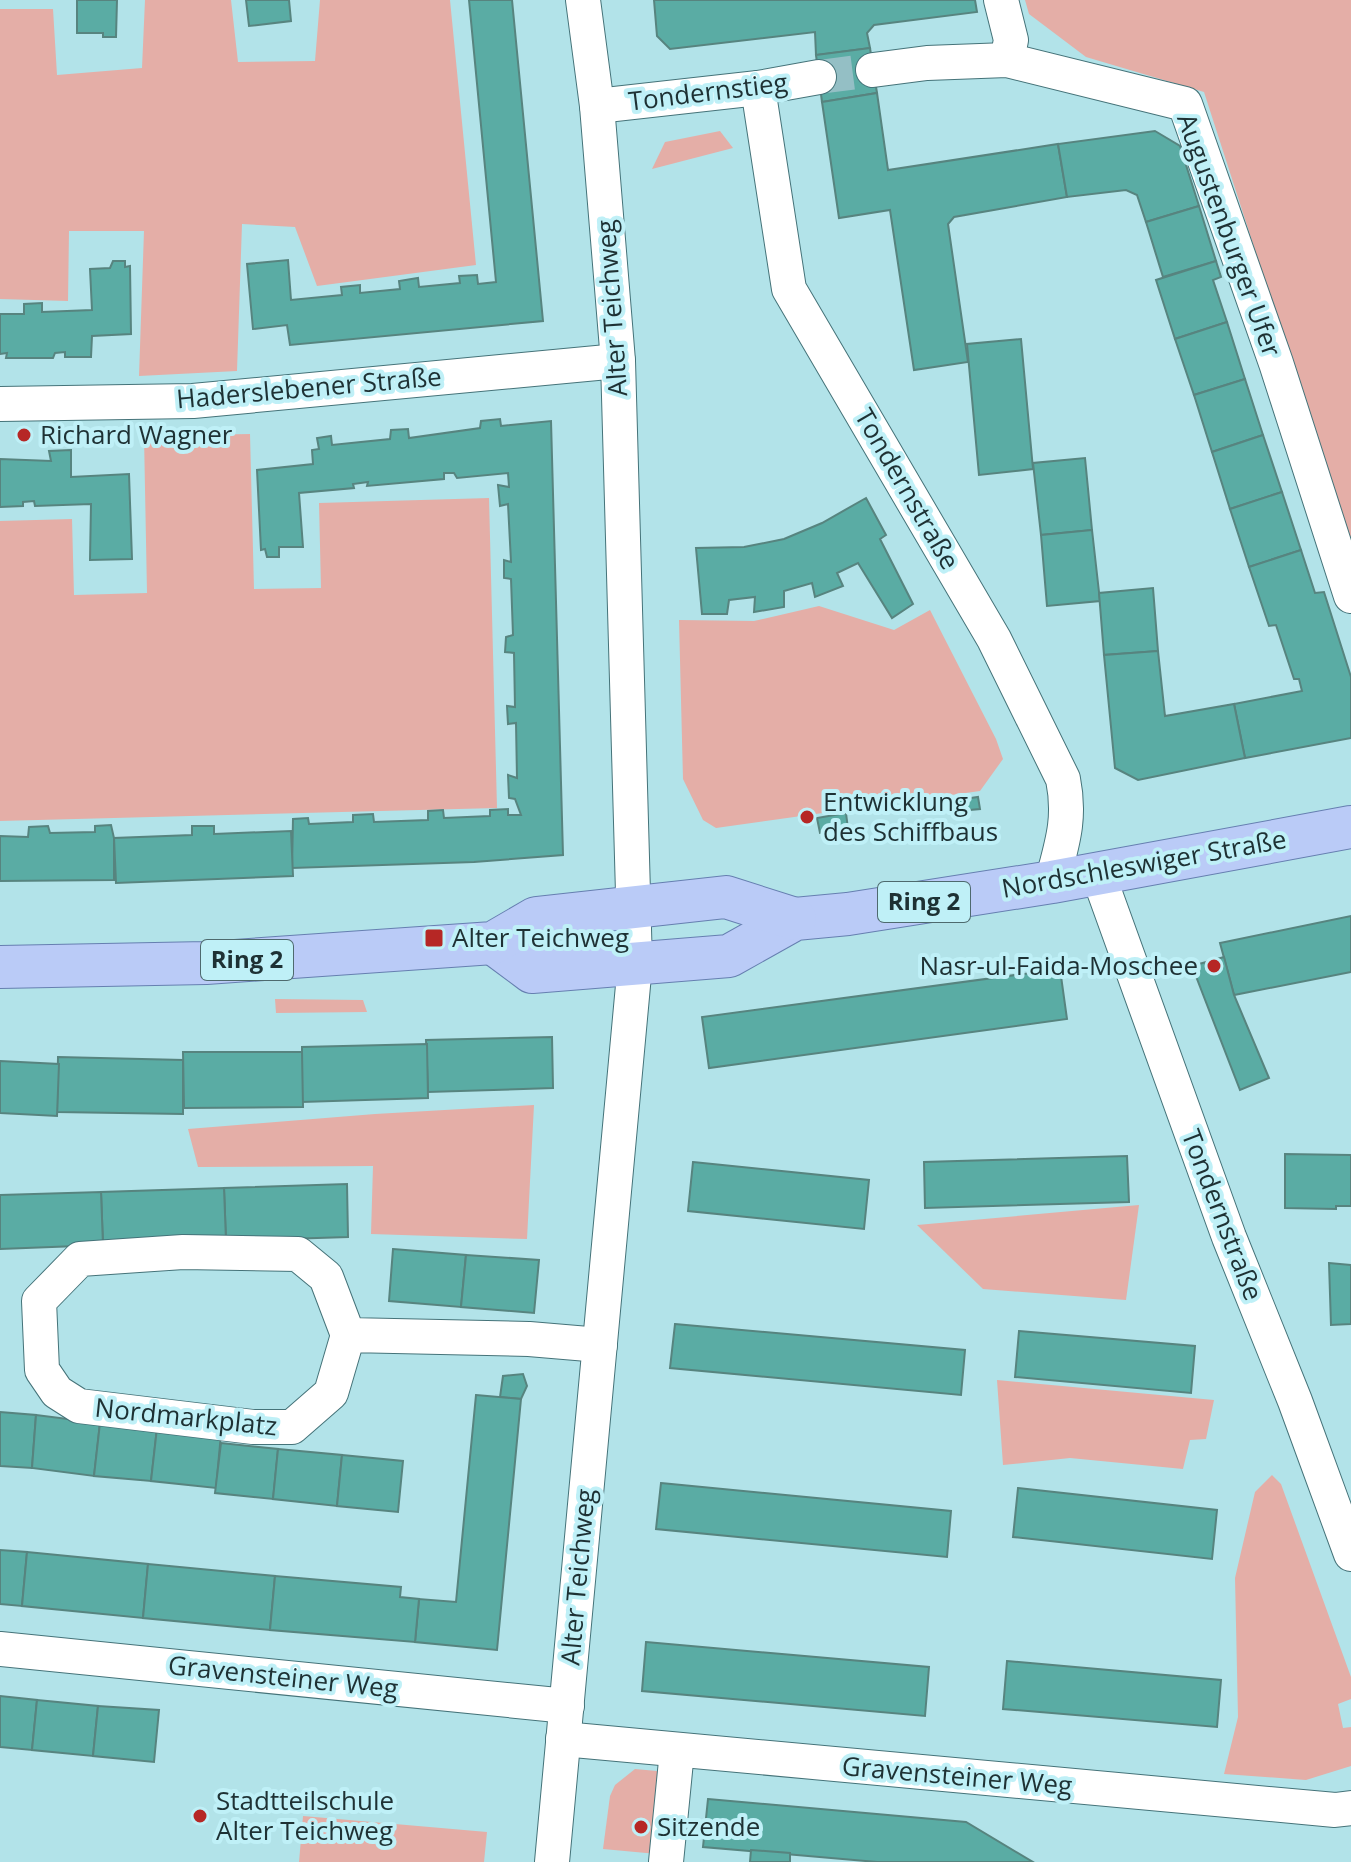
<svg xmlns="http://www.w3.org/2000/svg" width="1351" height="1862" font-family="'Open Sans',sans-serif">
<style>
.green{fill:#e4aea7}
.building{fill:#5aaca4;stroke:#57847f;stroke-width:2}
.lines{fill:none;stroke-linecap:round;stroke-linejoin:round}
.minor-tunnel{stroke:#94bfc5;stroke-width:34;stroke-dasharray:34 17;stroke-linecap:butt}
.minor-casing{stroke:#457379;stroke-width:36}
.major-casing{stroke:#667fb0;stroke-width:44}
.minor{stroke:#fff;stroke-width:34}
.major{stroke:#bacbf7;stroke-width:42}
.poi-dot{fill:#b62725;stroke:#bff0f7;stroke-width:3}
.labels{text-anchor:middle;stroke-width:8;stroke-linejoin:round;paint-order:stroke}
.shield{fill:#bff0f7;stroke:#4e6a6e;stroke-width:2}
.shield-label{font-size:24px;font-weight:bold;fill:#1e3134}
.street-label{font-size:26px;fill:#1e3134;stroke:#bff0f7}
.poi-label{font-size:26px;fill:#1e3134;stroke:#bff0f7;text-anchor:start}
</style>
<rect width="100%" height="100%" fill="#b2e3e9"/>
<g class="green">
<path d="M145,0H231L238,62L315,61L320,0H450L476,265L317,286L295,227L242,224L237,371L139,376L144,231H69L68,301L0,299V9H53L57,75L142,68Z"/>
<path d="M1025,0H1351V548L1204,92L1086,57L1029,14Z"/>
<path d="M720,131L733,148L652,169L665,142Z"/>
<path d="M250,434L254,589L321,588L319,503L489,498L497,808L0,821V521L72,519L74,595L147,593L144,436Z"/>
<path d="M819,606L894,630L930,610L996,739L1003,759L980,791L716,828L703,820L683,779L679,620L754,621Z"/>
<path d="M275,999L363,1000L367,1012L276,1013Z"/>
<path d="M534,1105L527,1239L371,1234L373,1166L198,1167L188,1129L375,1114Z"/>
<path d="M1139,1205L1126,1300L983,1289L917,1225Z"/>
<path d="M997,1380L1214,1400L1206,1439L1190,1440L1183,1469L1070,1458L1003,1465Z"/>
<path d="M1272,1475L1281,1484L1351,1677V1699L1338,1704L1343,1728L1351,1727V1766L1306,1780L1224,1774L1238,1717L1235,1578L1255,1492Z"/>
<path d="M635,1769L668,1772L657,1854L603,1849L610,1796L615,1785Z"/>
<path d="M303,1816L487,1832L484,1862H299Z"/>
</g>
<g class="building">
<path d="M77,0H117L116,37H103V33H77Z"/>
<path d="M246,0H289L291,21L249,26Z"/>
<path d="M469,0H512L543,321L290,345L287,325L253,329L247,264L288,260L291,300L342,295L341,287L360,285V293L400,289L399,281L418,278L419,287L460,283L459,276L477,275L478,284L496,282Z"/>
<path d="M654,0H975L977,12L874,25L867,33L870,48L816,55L815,32L670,49L657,36Z"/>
<path d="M870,48L877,93L822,102L816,55Z"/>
<path d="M877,93L888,170L1058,144L1067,197L954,217L948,224L968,362L914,370L890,210L839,218L822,102Z"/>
<path d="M1155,131L1180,146L1199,206L1146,222L1137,195L1126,190L1067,197L1058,144Z"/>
<path d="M1199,206L1216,261L1163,277L1146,222Z"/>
<path d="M113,261H125V267L130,266L131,334L92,336L91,357H65V352L55,353L53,358H6L7,353L0,354V314H24V304L42,303V312L92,310L90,269L110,268Z"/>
<path d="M1216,261L1221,277L1213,280L1227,322L1175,339L1156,280Z"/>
<path d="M1227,322L1245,379L1194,395L1175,339Z"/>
<path d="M1021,339L1033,469L979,475L967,344Z"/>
<path d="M1245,379L1263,435L1212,452L1194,395Z"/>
<path d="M500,419L501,426L551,421L563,855L474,862L292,868L293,819L308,818L309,824L353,822V815L373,814L374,822L428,820V811L443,810L444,818L490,816V810L508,809V815H521L515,799L509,798L508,775L517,778L516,723L508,724L507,706L515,707L514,653L505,652L506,637L513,635L511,579L504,578V560L511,562L508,504L500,506L498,485L509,487L508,473L457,478L454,473H444V479L367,486L368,482L353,484L354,488L299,493L303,547H279V557H267L265,549L261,550L257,470L313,464L312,450L319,449L317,438L331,436L332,445L390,439L391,430L408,429L409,438L480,428L481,421Z"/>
<path d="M1263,435L1282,492L1230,509L1212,452Z"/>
<path d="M71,450V477L129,474L132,559L90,560L91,504L35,506L34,501L23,502V506L0,507V459L51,461L49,451Z"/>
<path d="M1085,458L1092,530L1041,535L1033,463Z"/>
<path d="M1282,492L1301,550L1249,567L1230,509Z"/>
<path d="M866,498L886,535L880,539L913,604L892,618L858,563L837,573L843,586L815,597L812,583L784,591V607L754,612L755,597L729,600L727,614H702L696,548L744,547L784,539L822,523Z"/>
<path d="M1092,530L1100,601L1047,606L1041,535Z"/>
<path d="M1301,550L1315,593L1324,592L1351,677V738L1245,758L1234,704L1302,691L1299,679H1294L1276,625L1269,626L1249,567Z"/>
<path d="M1153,588L1158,651L1104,655L1099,593Z"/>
<path d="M1158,651L1165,716L1234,704L1245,758L1138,780L1115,768L1104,655Z"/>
<path d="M978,797L980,809L959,811L957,800Z"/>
<path d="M846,813L848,829L820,833L817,818Z"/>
<path d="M111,825L114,838V880L0,881V836L28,837L29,827L48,826L50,833L95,832V826Z"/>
<path d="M192,826H214V834L291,831L293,876L116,883L114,838L192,835Z"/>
<path d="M1351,916V972L1234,995L1220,943Z"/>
<path d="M1224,957L1234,995L1269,1078L1240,1090L1192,966Z"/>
<path d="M1060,969L1067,1019L709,1068L702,1017Z"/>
<path d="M552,1037L553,1088L428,1092L426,1040Z"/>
<path d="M427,1044L428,1098L302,1102V1047Z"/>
<path d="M183,1052H302L303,1107L184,1108Z"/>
<path d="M58,1057L183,1060V1114L57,1112Z"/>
<path d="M0,1061L59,1064L57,1116L0,1113Z"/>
<path d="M1285,1154L1351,1155V1206H1336V1209L1285,1208Z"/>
<path d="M1127,1156L1129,1202L925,1208L924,1162Z"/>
<path d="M693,1162L869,1180L864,1229L688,1211Z"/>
<path d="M347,1184L348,1237L226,1241L224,1188Z"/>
<path d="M224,1188L226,1241L103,1245L101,1192Z"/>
<path d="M101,1192L103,1245L0,1249V1195Z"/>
<path d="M393,1249L466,1255L461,1307L389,1301Z"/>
<path d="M466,1255L539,1260L534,1313L461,1307Z"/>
<path d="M1329,1263L1351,1265V1324L1331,1325Z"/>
<path d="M675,1324L965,1350L961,1395L670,1368Z"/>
<path d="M1019,1331L1195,1346L1191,1393L1015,1377Z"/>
<path d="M523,1374L527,1386L521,1399L500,1397L503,1376Z"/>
<path d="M476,1395L521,1399L497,1650L415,1642L419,1599L456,1602Z"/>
<path d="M0,1412L36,1415L32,1468L0,1466Z"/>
<path d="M36,1415L100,1423L94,1476L32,1468Z"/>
<path d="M100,1423L157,1428L151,1481L94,1476Z"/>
<path d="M157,1428L221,1434L216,1488L151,1481Z"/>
<path d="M221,1443L278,1449L273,1499L215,1493Z"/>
<path d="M278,1449L342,1455L337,1506L273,1499Z"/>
<path d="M342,1455L403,1461L398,1512L337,1506Z"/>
<path d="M661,1483L951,1511L947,1557L656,1529Z"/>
<path d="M1018,1488L1217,1510L1212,1559L1013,1537Z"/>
<path d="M0,1550L27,1552L22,1606L0,1604Z"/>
<path d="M27,1552L148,1564L143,1618L22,1606Z"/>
<path d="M148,1564L275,1576L270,1630L143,1618Z"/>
<path d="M275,1576L401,1587L400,1597L419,1599L415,1642L270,1630Z"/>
<path d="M646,1642L929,1667L925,1716L642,1691Z"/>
<path d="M1007,1661L1221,1680L1217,1727L1003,1709Z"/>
<path d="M0,1696L37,1700L32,1750L0,1747Z"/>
<path d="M37,1700L98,1706L93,1756L32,1750Z"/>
<path d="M98,1706L159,1710L154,1762L93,1756Z"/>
<path d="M708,1799L966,1822L1033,1862H877L703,1847Z"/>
<path d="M751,1850L790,1853V1862H750Z"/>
</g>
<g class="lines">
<path class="minor-tunnel" d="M819,77L873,70"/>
<defs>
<g id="minor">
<path d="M1001,0L1011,40L1007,60"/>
<path d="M873,70L927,63L1007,60L1185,104L1276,363L1351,596"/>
<path d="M758,88L789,289L994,639L1063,779C1071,819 1062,844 1052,882"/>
<path d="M597,106L758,88L819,77"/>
<path d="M0,404L193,401L618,361"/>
<path d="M1098,874L1229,1237L1295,1401L1351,1554"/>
<path d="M348,1335L331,1393L292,1427H253L79,1406L57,1392L42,1370L39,1301L80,1259L183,1252L298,1254L326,1277L348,1335L529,1339L600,1345"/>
<path d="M0,1649L567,1706"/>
<path d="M563,1739L1335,1810L1351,1808"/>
<path d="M552,1862L635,964L618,361L597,106L583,0"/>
<path d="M666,1862L677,1751"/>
</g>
<g id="major">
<path d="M493,943L532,972L729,956L795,919L848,914L1052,882L1351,827"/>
<path d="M0,967L206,963L493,943L536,918L726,897L795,919"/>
</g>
</defs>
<use href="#minor" class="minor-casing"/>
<use href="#major" class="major-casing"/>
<use href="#minor" class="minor"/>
<use href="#major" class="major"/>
</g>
<g class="poi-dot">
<circle cx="24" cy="435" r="8"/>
<circle cx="807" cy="817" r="8"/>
<rect x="424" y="928" width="20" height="20" rx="4"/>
<circle cx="1214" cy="966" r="8"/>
<circle cx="200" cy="1816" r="8"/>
<circle cx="641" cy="1827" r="8"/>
</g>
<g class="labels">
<g class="shield">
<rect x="878" y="882" width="92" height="40" rx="6"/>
<rect x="201" y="940" width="92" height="40" rx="6"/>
</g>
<g class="shield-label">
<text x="924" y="910">Ring 2</text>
<text x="247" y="968">Ring 2</text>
</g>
<g class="street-label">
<text transform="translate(708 92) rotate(-7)" y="9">Tondernstieg</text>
<text transform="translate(1229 235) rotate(70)" y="9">Augustenburger Ufer</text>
<text transform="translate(612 308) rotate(-94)" y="9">Alter Teichweg</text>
<text transform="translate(309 388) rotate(-5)" y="9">Haderslebener Straße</text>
<text transform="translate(907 489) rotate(60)" y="9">Tondernstraße</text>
<text transform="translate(1144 864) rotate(-10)" y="9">Nordschleswiger Straße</text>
<text transform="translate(1222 1215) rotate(69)" y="9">Tondernstraße</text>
<text transform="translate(186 1417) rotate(6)" y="9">Nordmarkplatz</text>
<text transform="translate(578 1577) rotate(-85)" y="9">Alter Teichweg</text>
<text transform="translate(283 1677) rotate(6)" y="9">Gravensteiner Weg</text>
<text transform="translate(957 1776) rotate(5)" y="9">Gravensteiner Weg</text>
</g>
<g class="poi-label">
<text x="40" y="444">Richard Wagner</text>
<text x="823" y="811">Entwicklung<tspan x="823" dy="30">des Schiffbaus</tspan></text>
<text x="452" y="947">Alter Teichweg</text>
<text x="1198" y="975" text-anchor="end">Nasr-ul-Faida-Moschee</text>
<text x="216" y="1810">Stadtteilschule<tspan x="216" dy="30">Alter Teichweg</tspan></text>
<text x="657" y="1836">Sitzende</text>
</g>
</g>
</svg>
